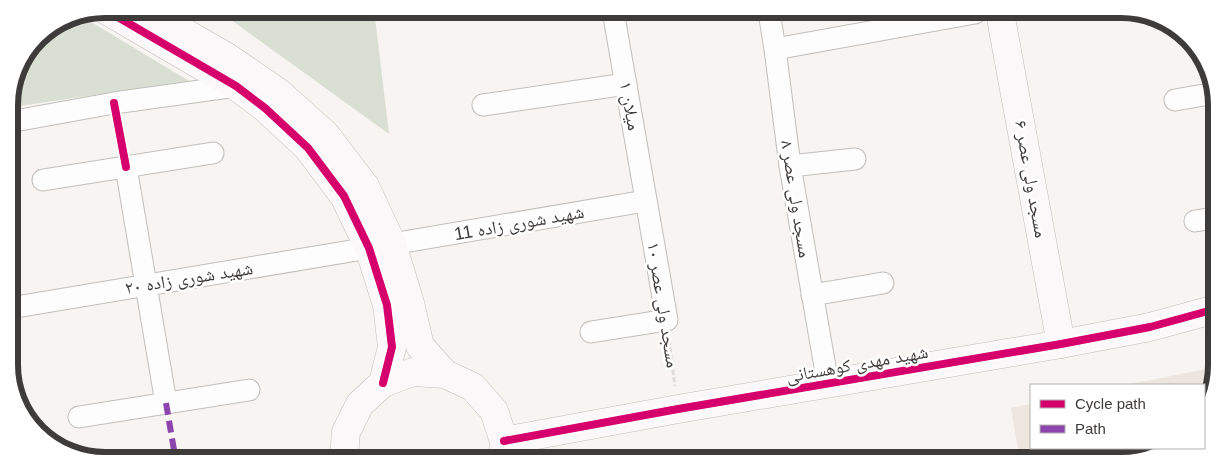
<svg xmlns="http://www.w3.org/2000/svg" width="1225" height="469" font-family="Helvetica,'Noto Naskh Arabic',sans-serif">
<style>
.built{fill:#ede6de}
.green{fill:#d9e0d3}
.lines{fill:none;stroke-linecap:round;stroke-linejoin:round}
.street-casing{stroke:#c1bfbc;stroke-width:23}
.secondary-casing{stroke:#c1bfbc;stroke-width:29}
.path{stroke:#dddcdb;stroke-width:3;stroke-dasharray:5 2.5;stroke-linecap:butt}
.street{stroke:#fefdfd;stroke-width:21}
.secondary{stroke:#faf8f8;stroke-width:28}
.quiet{stroke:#8e44ad;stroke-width:6;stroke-dasharray:12 6;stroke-linecap:butt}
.cycleway-casing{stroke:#fff;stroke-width:11}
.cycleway{stroke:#d6006c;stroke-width:8}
.labels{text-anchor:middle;stroke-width:5;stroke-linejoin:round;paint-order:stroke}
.street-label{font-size:18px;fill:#3e3c3a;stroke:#fff}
.rim{fill:none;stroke:#3e3c3a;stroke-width:6}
</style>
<rect width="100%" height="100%" fill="#f7f4f1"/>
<g class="built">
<path d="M1211,368V396L1204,406V385H1126Z"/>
<path d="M1031,404V448H1160L1127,460H1020L1011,408Z"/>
</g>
<g class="green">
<path d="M216,9L374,10L389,134Z"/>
<path d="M83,17L189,81L13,107C8,81 21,52 40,34C46,28 74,20 83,17Z"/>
</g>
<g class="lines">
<defs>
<g id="street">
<path d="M769,12L775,49L790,166L828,384"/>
<path d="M775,49L975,13"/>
<path d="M1175,100L1215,93"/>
<path d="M483,105L626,84"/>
<path d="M9,122L114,103L236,86"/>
<path d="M790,166L855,159"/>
<path d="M126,167L166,403"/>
<path d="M43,180L213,153"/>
<path d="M1195,221L1214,218"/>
<path d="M392,244L645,201"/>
<path d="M812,295L883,283"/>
<path d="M10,308L369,248"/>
<path d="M591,332L667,320L613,11"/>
<path d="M79,417L249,390"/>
</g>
<g id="secondary">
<path d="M104,9L236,86L265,108L308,148L344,196L369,248L387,305L392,347L383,383"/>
<path d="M144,9L227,57L278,92L325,134L365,186L392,244L410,303L420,346L445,374"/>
<path d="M1000,13L1061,344"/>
<path d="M504,441L678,409L1061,344L1150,327L1212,310"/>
<path d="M344,456L346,432L360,404L383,383L413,372L445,374L473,387L494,411L504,441L503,457"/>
</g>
</defs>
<use href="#street" class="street-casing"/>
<use href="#secondary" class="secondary-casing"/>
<path class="path" d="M669,340L675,386"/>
<use href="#street" class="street"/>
<use href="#secondary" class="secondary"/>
<path class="quiet" d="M166,403L175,456"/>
<defs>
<g id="cycleway">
<path d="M104,9L236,86L265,108L308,148L344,196L369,248L387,305L392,347L383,383"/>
<path d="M114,103L126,167"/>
<path d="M504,441L678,409L1061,344L1150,327L1212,310"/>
</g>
</defs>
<use href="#cycleway" class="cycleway-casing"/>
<use href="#cycleway" class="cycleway"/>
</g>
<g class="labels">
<g class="street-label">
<text transform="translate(630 106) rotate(80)" y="6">میلان ۱</text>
<text transform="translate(1031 179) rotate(80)" y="6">مسجد ولی عصر ۶</text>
<text transform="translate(796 199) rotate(81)" y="6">مسجد ولی عصر ۸</text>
<text transform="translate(519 223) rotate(-10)" y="6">شهید شوری زاده 11</text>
<text transform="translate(189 278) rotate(-9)" y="6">شهید شوری زاده ۲۰</text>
<text transform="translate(663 305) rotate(81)" y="6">مسجد ولی عصر ۱۰</text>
<text transform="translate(857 364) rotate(-10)" y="6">شهید مهدی کوهستانی</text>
</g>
</g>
<path d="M0 0H1225V469H0ZM105 18H1121A87 87 0 0 1 1208 105V365A87 87 0 0 1 1121 452H105A87 87 0 0 1 18 365V105A87 87 0 0 1 105 18Z" fill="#fff" fill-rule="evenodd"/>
<path class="rim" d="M105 18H1121A87 87 0 0 1 1208 105V365A87 87 0 0 1 1121 452H105A87 87 0 0 1 18 365V105A87 87 0 0 1 105 18Z"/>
<rect x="1030" y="384" width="175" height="65" fill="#ffffff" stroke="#b2b1b0"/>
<rect x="1040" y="400" width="25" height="8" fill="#d6006c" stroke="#b2b1b0"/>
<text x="1075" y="409" font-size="15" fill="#3e3c3a">Cycle path</text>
<rect x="1040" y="425" width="25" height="8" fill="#8e44ad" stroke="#b2b1b0"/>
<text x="1075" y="434" font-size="15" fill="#3e3c3a">Path</text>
</svg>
